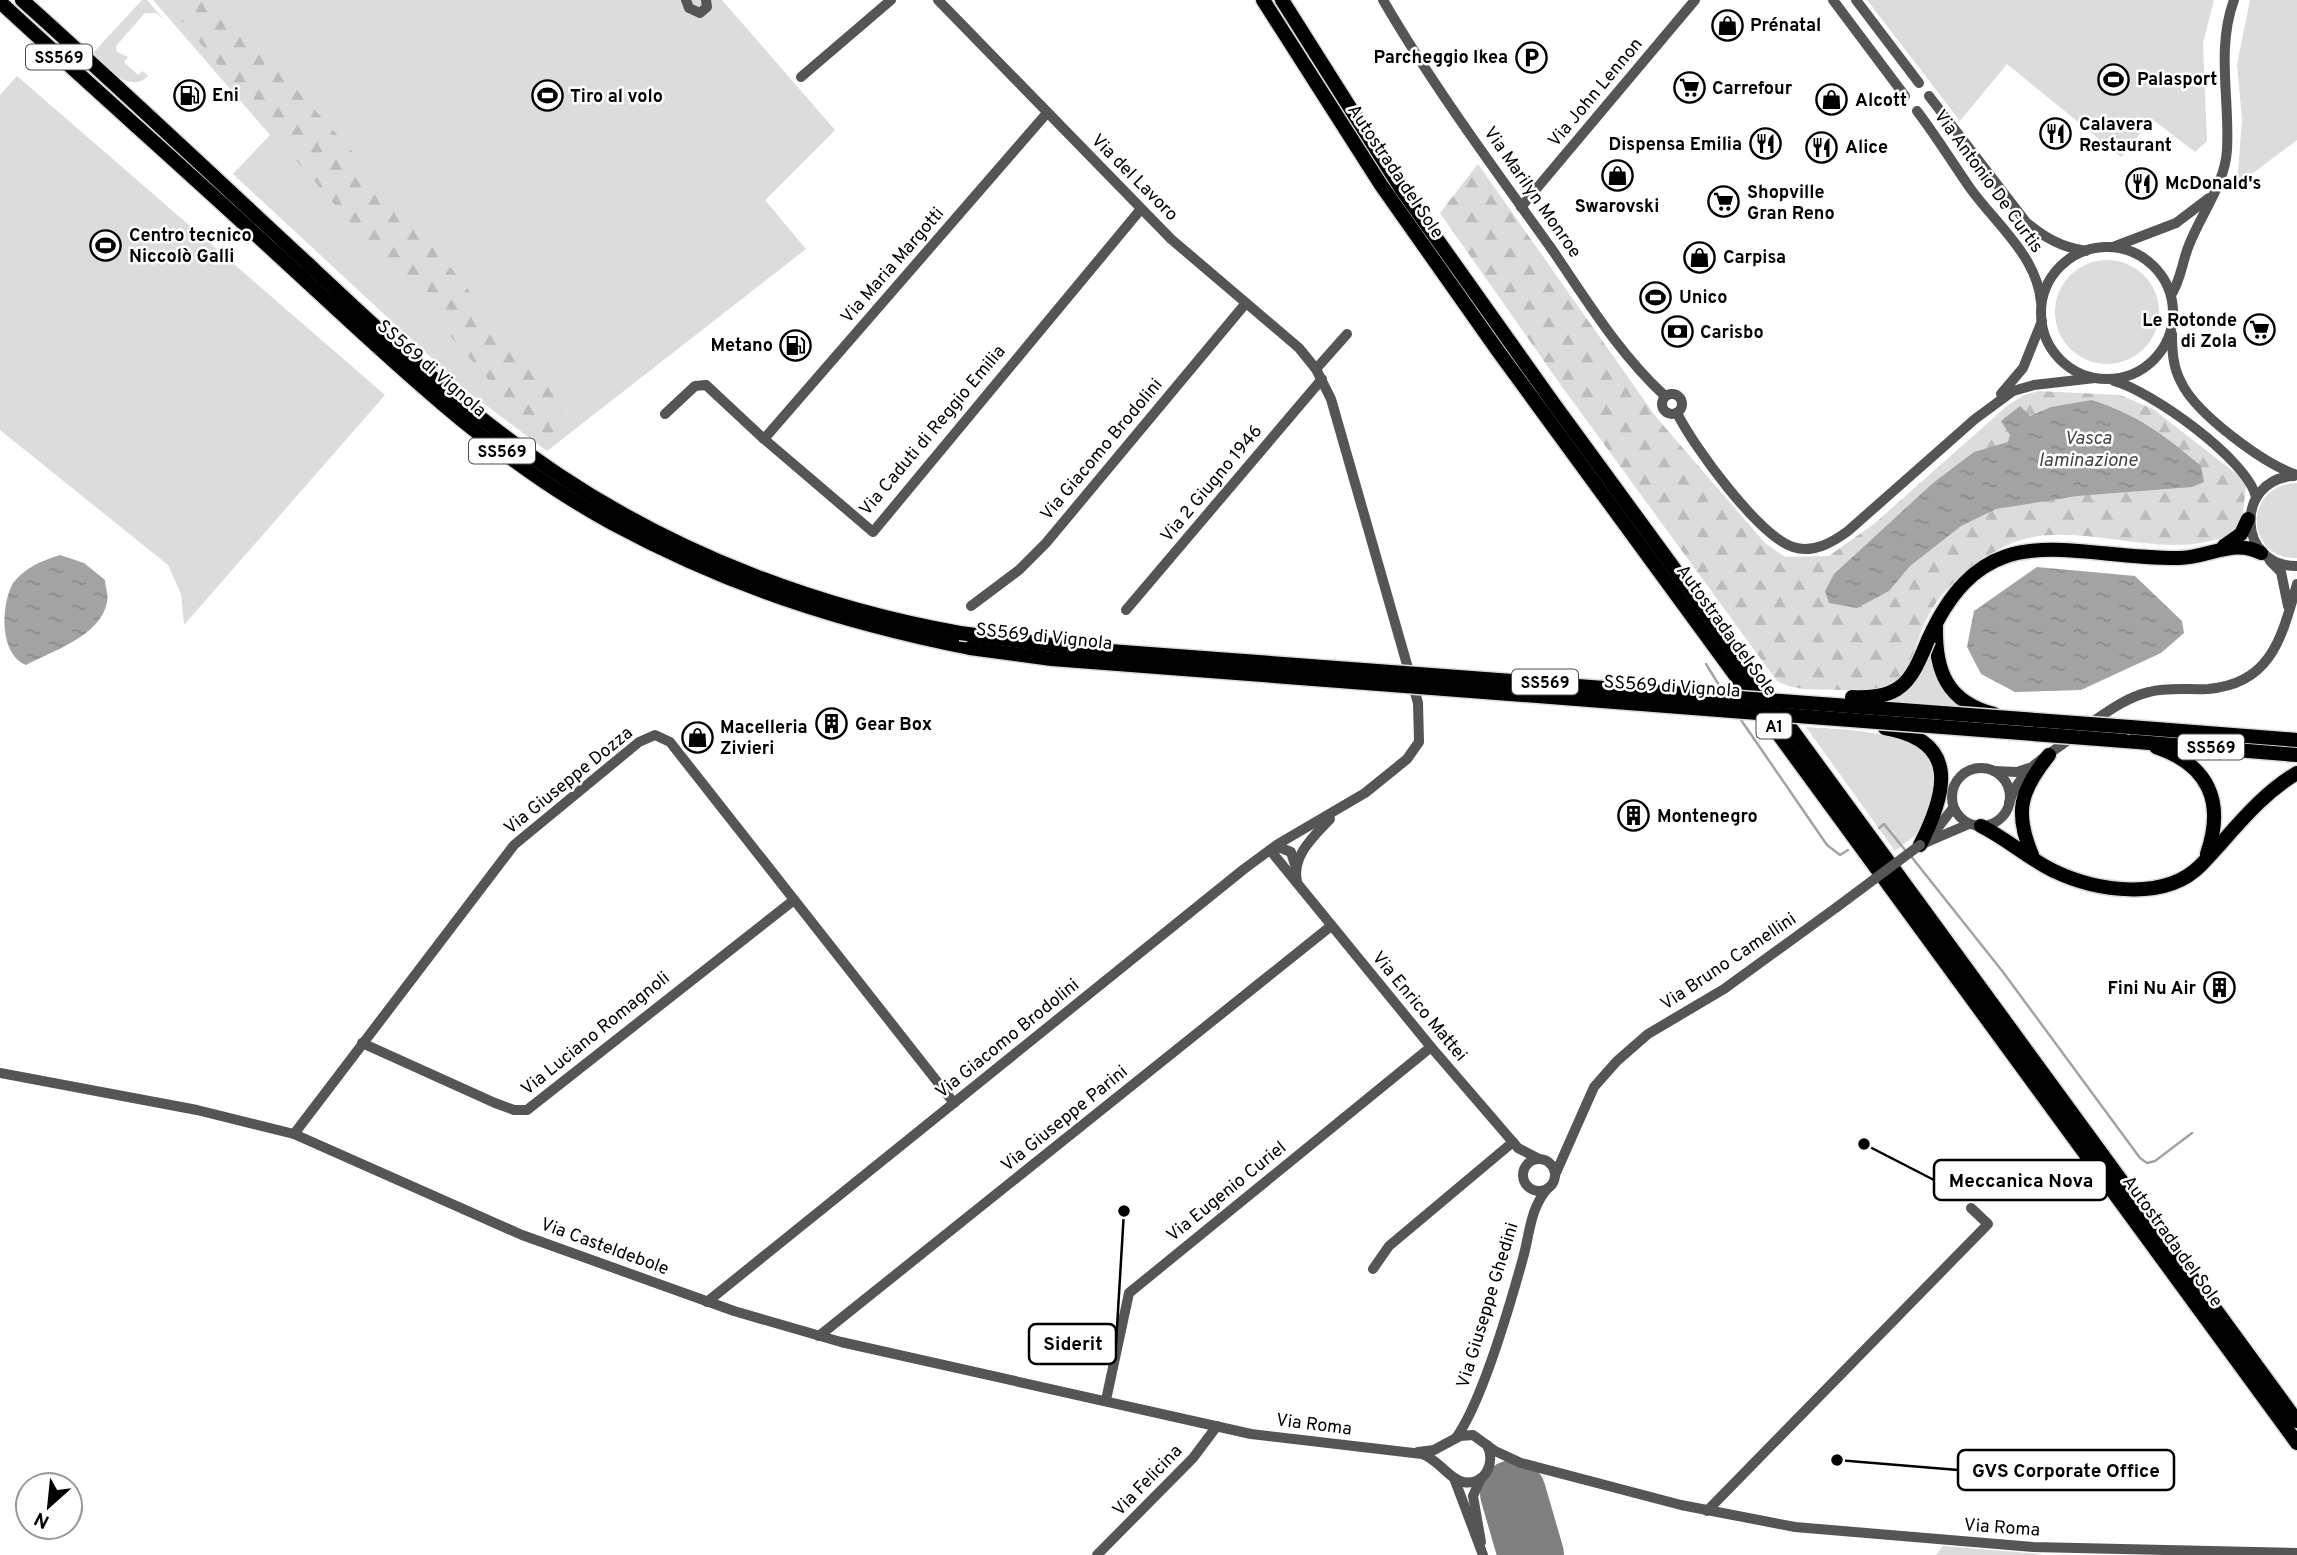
<svg xmlns="http://www.w3.org/2000/svg" width="2297" height="1555" font-family="Overpass,sans-serif">
<style>
.green{fill:#dcdcdc}
.forest{fill:url(#forest-firs)}
.water{fill:url(#water-ripples)}
.lines{fill:none;stroke-linecap:round;stroke-linejoin:round}
.stream{stroke:#a3a3a3;stroke-width:2.5}
.runway{stroke:#808080;stroke-width:66}
.highway-casing{stroke:#dbdbdb;stroke-width:17}
.minor{stroke:#555;stroke-width:10}
.highway{stroke:#000;stroke-width:14}
.highway-bridge-casing{stroke:#dbdbdb;stroke-width:17;stroke-linecap:butt}
.minor-bridge{stroke:#555;stroke-width:10}
.highway-bridge{stroke:#000;stroke-width:14}
.labels{text-anchor:middle;stroke-width:5;stroke-linejoin:round;paint-order:stroke}
.shield{fill:#fff;stroke:#4c4c4c;stroke-width:2}
.shield-label{font-size:16px;font-weight:bold;fill:#000}
.poi-label{font-size:18px;font-weight:bold;fill:#000;stroke:#fff;text-anchor:start}
.street-label{font-size:18px;fill:#000;stroke:#fff}
.water-label{font-size:19px;font-style:italic;fill:#444;stroke:#fff}
.leader{fill:none;stroke:#000;stroke-width:2.5}
.callout-dot{fill:#000;stroke:#fff;stroke-width:2.5}
.callout{fill:#fff;stroke:#000;stroke-width:2.5}
.callout-label{font-size:19px;text-anchor:middle;font-weight:bold;fill:#000}
</style>
<defs>
<pattern id="forest-firs" width="22" height="20" patternUnits="userSpaceOnUse" patternTransform="scale(1.75)"><rect width="22" height="20" fill="#dcdcdc"/><path d="M5 1l3.5 6h-7zM16 11l3.5 6h-7z" fill="#bbb"/></pattern>
<pattern id="water-ripples" width="26" height="14" patternUnits="userSpaceOnUse" patternTransform="scale(1.75)"><rect width="26" height="14" fill="#a3a3a3"/><path d="M2 4q2-2 4 0t4 0M15 11q2-2 4 0t4 0" fill="none" stroke="#8b8b8b"/></pattern>
</defs>
<rect width="100%" height="100%" fill="#fff"/>
<g class="green">
<path d="M142,0H147L164,20L156,13H145L116,46L117,52L128,57L124,62L138,75L143,71L148,76C130,95 105,66 92,54Z"/>
<path d="M153,0H722L835,130L765,200L806,249L547,451L467,391L233,174L270,135Z"/>
<path d="M1867,0H2214L2203,43L2207,141L2195,152L2152,119L2121,157L2007,64L1960,121Z"/>
<path d="M2250,0H2297V140L2237,185L2242,120L2237,64Z"/>
<path d="M17,76L385,395L184,625L181,594L168,565L0,430V95Z"/>
<circle cx="2107" cy="312" r="52"/>
<path d="M2297,483V558C2244,559 2243,484 2297,483Z"/>
<path d="M1931,644C1933,673 1944,689 1965,707L1889,702C1918,687 1923,675 1931,644Z"/>
<path d="M1806,727C1847,730 1959,730 1936,797C1924,832 1924,829 1895,851Z"/>
<path d="M1943,1546L2040,1554L2042,1555H1936Z"/>
</g>
<g class="forest">
<path d="M165,0H215L403,207L481,306L542,377L564,409L551,436L539,437L293,157Z"/>
<path d="M1478,164L1656,417L1765,543L1785,557L1829,556L1875,523L2007,406L2024,395L2039,391L2120,395L2153,409L2238,475L2246,486L2243,513L2231,534C2157,568 2066,508 1996,551C1974,564 1950,582 1936,603C1898,659 1931,695 1839,690C1817,689 1797,692 1777,681L1560,384L1440,213Z"/>
</g>
<g class="water">
<path d="M2092,400C2140,416 2164,435 2201,466L2204,482L2192,487L2077,496L1996,509L1961,526L1910,566L1889,591L1857,608L1829,603L1825,591L1834,574L1933,483L1974,452L2008,442L2010,435L2001,421L2020,406L2030,416L2051,407Z"/>
<path d="M60,555L84,563L105,580C105,586 109,596 107,602C101,636 52,651 26,665C0,655 0,607 13,583C26,567 41,561 60,555Z"/>
<path d="M2037,567L2135,576L2182,621L2184,633L2161,653L2081,690L2015,692L1981,674L1967,647L1974,611Z"/>
</g>
<g class="lines">
<g class="stream">
<path d="M1706,664L1722,690"/>
<path d="M1739,717L1827,845L1840,855L1848,850"/>
<path d="M1879,828L1884,824L1905,850"/>
<path d="M1910,855L2003,972L2140,1158L2147,1163L2155,1161L2192,1133"/>
</g>
<path class="runway" d="M1513,1493L1531,1555"/>
<defs>
<g id="highway">
<path d="M22,0C118,86 212,175 307,263C387,338 467,414 559,475C679,555 819,608 960,633"/>
<path d="M1263,0L1381,185L1498,351L2297,1443"/>
<path d="M1282,0L1402,190L1554,404L2297,1421"/>
<path d="M0,2C92,87 186,170 278,255C383,351 485,454 612,523C729,586 840,622 970,648"/>
<path d="M2224,546L2241,534L2248,519"/>
<path d="M1936,627C1935,671 1947,702 1994,714"/>
<path d="M1928,640C1986,510 2067,559 2179,558C2208,558 2234,538 2261,553"/>
<path d="M2130,727L2297,740"/>
<path d="M1885,728C1960,741 1947,792 1920,845"/>
<path d="M2125,741L2297,755"/>
<path d="M2156,747C2209,765 2225,802 2207,854"/>
<path d="M1981,826C2007,839 2029,859 2054,871C2096,891 2165,902 2201,865C2232,833 2258,796 2297,773"/>
<path d="M2032,855C2014,812 2020,791 2049,755"/>
</g>
</defs>
<use href="#highway" class="highway-casing"/>
<g class="minor">
<path d="M686,0L689,8L700,13L707,7L706,0"/>
<path d="M1383,0C1433,86 1493,167 1551,248C1586,299 1619,354 1665,396"/>
<path d="M1833,0L1905,96"/>
<path d="M1856,0L1919,83"/>
<path d="M801,77L891,0"/>
<path d="M1929,96L2026,222C2045,238 2061,247 2086,251"/>
<path d="M1917,111C1936,136 1952,162 1970,188C1995,223 2037,256 2041,302"/>
<path d="M1521,207L1695,0"/>
<path d="M2113,247L2176,223L2209,198"/>
<circle cx="2107" cy="313" r="66"/>
<path d="M2171,295C2181,280 2182,262 2189,245C2201,214 2225,184 2227,150C2230,99 2216,49 2234,0"/>
<path d="M2172,334C2172,351 2173,367 2181,382C2196,414 2264,464 2297,475"/>
<path d="M1316,369L1347,334"/>
<path d="M2114,381C2151,391 2247,459 2256,497"/>
<circle cx="1672" cy="404" r="10"/>
<path d="M2001,394L2023,368L2042,321"/>
<path d="M1677,413C1693,446 1759,536 1793,547C1813,554 1833,542 1848,531L1975,419L2013,391L2034,385L2095,378"/>
<path d="M665,414L695,386L706,385L764,439L873,532L1141,209"/>
<path d="M764,439L1047,113"/>
<path d="M2294,476C2234,479 2237,567 2297,566"/>
<path d="M2270,561L2281,572L2288,606"/>
<path d="M971,606L1019,570L1046,543L1246,303"/>
<path d="M1126,610L1322,379"/>
<path d="M2088,725C2107,712 2127,697 2149,692C2168,687 2189,690 2208,689C2272,684 2282,636 2297,584"/>
<circle cx="1981" cy="797" r="29"/>
<path d="M1994,771L2017,772L2029,768"/>
<path d="M2009,803C2019,770 2046,756 2073,737"/>
<path d="M1930,838L1953,808"/>
<path d="M1920,845L1969,824"/>
<path d="M1272,849L1281,848L1291,852L1296,868"/>
<path d="M1270,850L1431,1047L1518,1148L1539,1159"/>
<path d="M1297,882C1291,856 1314,836 1330,819"/>
<path d="M362,1043L495,1103L514,1110H527L794,900"/>
<path d="M0,1073L197,1110L294,1134L522,1235L734,1311L841,1342L1251,1434L1422,1454C1439,1460 1449,1479 1463,1482C1485,1486 1496,1463 1487,1445"/>
<path d="M294,1134L514,845L639,742L655,735L670,742L954,1103"/>
<circle cx="1539" cy="1175" r="16"/>
<path d="M1555,1175L1594,1087L1617,1061L1648,1034L1724,989L1837,907"/>
<path d="M1373,1269L1389,1246L1513,1142"/>
<path d="M707,1302L1244,869L1278,844L1365,793L1407,759L1419,742L1418,703L1331,399L1316,369L1299,348L1171,239L938,0"/>
<path d="M819,1336L1331,926"/>
<path d="M1106,1400L1129,1293L1431,1047"/>
<path d="M1456,1438C1483,1400 1510,1305 1523,1258C1530,1233 1530,1208 1548,1188"/>
<path d="M1418,1452L1434,1450L1460,1436L1473,1435L1495,1451L1521,1463L1681,1505L1795,1527L2033,1547L2297,1553"/>
<path d="M1454,1478L1483,1555"/>
<path d="M1707,1511L1988,1224L1971,1208"/>
<path d="M1481,1542L1473,1496L1481,1478"/>
<path d="M1097,1555L1193,1458L1217,1426"/>
</g>
<use href="#highway" class="highway"/>
<defs>
<g id="highway-bridge">
<path d="M960,633L1082,649L2130,727"/>
<path d="M970,648L1052,659L2125,741"/>
<path d="M1852,697C1901,700 1911,682 1928,640"/>
</g>
</defs>
<use href="#highway-bridge" class="highway-bridge-casing"/>
<path class="minor-bridge" d="M1837,907L1920,845"/>
<use href="#highway-bridge" class="highway-bridge"/>
</g>
<defs>
<symbol id="shop-ring" viewBox="-11 -11 22 22"><circle r="9.5" fill="#fff" stroke="#000" stroke-width="1.5"/><path d="M-5-2.5h2.3a2.7 3.5 0 0 1 5.4 0H5L5.5 6h-11ZM-1.5-2.5h3a1.5 2.3 0 0 0-3 0Z" fill="#000"/></symbol>
<symbol id="parking-ring" viewBox="-11 -11 22 22"><circle r="9.5" fill="#fff" stroke="#000" stroke-width="1.5"/><path d="M-3.5-5.5H1a3.5 3.5 0 0 1 0 7H-1V5.5H-3.5ZM-1-3.4V-.6H.8a1.4 1.4 0 0 0 0-2.8Z" fill="#000"/></symbol>
<symbol id="stadium-ring" viewBox="-11 -11 22 22"><circle r="9.5" fill="#fff" stroke="#000" stroke-width="1.5"/><path d="M0-5a6.5 5 0 1 0 0 10a6.5 5 0 1 0 0-10ZM-3.5-1.8h7v3.6h-7Z" fill="#000"/></symbol>
<symbol id="supermarket-ring" viewBox="-11 -11 22 22"><circle r="9.5" fill="#fff" stroke="#000" stroke-width="1.5"/><path d="M-6-5.5h2.5l.6 2H6L4.5 2H-2.5L-4.4-4H-6ZM-1.5 3.2a1.3 1.3 0 1 0 .1 0ZM3 3.2a1.3 1.3 0 1 0 .1 0Z" fill="#000"/></symbol>
<symbol id="fuel-ring" viewBox="-11 -11 22 22"><circle r="9.5" fill="#fff" stroke="#000" stroke-width="1.5"/><path d="M-5.5-6h7V0h2V4h1.3V-2.5L3-4.5l.8-.8L6-3V5H2.5V1h-1V6h-7ZM-4.2-4.7v3.2H.2V-4.7Z" fill="#000"/></symbol>
<symbol id="restaurant-ring" viewBox="-11 -11 22 22"><circle r="9.5" fill="#fff" stroke="#000" stroke-width="1.5"/><path d="M-5-6h1v4h1v-4h1v4h1v-4h1v5L-1.5 .5V6h-2V.5L-5-1ZM5-6V6H3V1.5H1.5Q1.5-4 5-6Z" fill="#000"/></symbol>
<symbol id="bank-ring" viewBox="-11 -11 22 22"><circle r="9.5" fill="#fff" stroke="#000" stroke-width="1.5"/><path d="M-6-4H6V4H-6ZM0-2.3a2.3 2.3 0 1 0 0 4.6a2.3 2.3 0 1 0 0-4.6Z" fill="#000"/></symbol>
<symbol id="building-ring" viewBox="-11 -11 22 22"><circle r="9.5" fill="#fff" stroke="#000" stroke-width="1.5"/><path d="M-4-6H4V6H1V3H-1V6H-4ZM-2.5-4.3h1.7v1.8h-1.7ZM.8-4.3h1.7v1.8H.8ZM-2.5-1h1.7V.8h-1.7ZM.8-1h1.7V.8H.8Z" fill="#000"/></symbol>
</defs>
<g fill-rule="evenodd">
<use href="#shop-ring" x="1710" y="8" width="35" height="35"/>
<use href="#parking-ring" x="1514" y="40" width="35" height="35"/>
<use href="#stadium-ring" x="2096" y="62" width="35" height="35"/>
<use href="#supermarket-ring" x="1672" y="70" width="35" height="35"/>
<use href="#fuel-ring" x="172" y="78" width="35" height="35"/>
<use href="#stadium-ring" x="530" y="78" width="35" height="35"/>
<use href="#shop-ring" x="1814" y="82" width="35" height="35"/>
<use href="#restaurant-ring" x="2038" y="116" width="35" height="35"/>
<use href="#restaurant-ring" x="1748" y="126" width="35" height="35"/>
<use href="#restaurant-ring" x="1804" y="130" width="35" height="35"/>
<use href="#shop-ring" x="1600" y="158" width="35" height="35"/>
<use href="#restaurant-ring" x="2124" y="166" width="35" height="35"/>
<use href="#supermarket-ring" x="1706" y="184" width="35" height="35"/>
<use href="#stadium-ring" x="88" y="228" width="35" height="35"/>
<use href="#shop-ring" x="1682" y="240" width="35" height="35"/>
<use href="#stadium-ring" x="1638" y="280" width="35" height="35"/>
<use href="#supermarket-ring" x="2242" y="312" width="35" height="35"/>
<use href="#bank-ring" x="1660" y="314" width="35" height="35"/>
<use href="#fuel-ring" x="778" y="328" width="35" height="35"/>
<use href="#building-ring" x="814" y="706" width="35" height="35"/>
<use href="#shop-ring" x="680" y="720" width="35" height="35"/>
<use href="#building-ring" x="1616" y="798" width="35" height="35"/>
<use href="#building-ring" x="2202" y="970" width="35" height="35"/>
</g>
<g class="labels">
<g class="shield">
<rect x="26" y="44.5" width="66" height="25" rx="5"/>
<rect x="469" y="438.5" width="66" height="25" rx="5"/>
<rect x="1512" y="669.5" width="66" height="25" rx="5"/>
<rect x="1756.5" y="713.5" width="35" height="25" rx="5"/>
<rect x="2178" y="734.5" width="66" height="25" rx="5"/>
</g>
<g class="shield-label">
<text x="59" y="63">SS569</text>
<text x="502" y="457">SS569</text>
<text x="1545" y="688">SS569</text>
<text x="1774" y="732">A1</text>
<text x="2211" y="753">SS569</text>
</g>
<g class="poi-label">
<text x="1750" y="31">Prénatal</text>
<text x="1508" y="63" text-anchor="end">Parcheggio Ikea</text>
<text x="2137" y="85">Palasport</text>
<text x="1712" y="94">Carrefour</text>
<text x="212" y="101">Eni</text>
<text x="570" y="102">Tiro al volo</text>
<text x="1855" y="106">Alcott</text>
<text x="2079" y="130">Calavera<tspan x="2079" dy="21">Restaurant</tspan></text>
<text x="1742" y="150" text-anchor="end">Dispensa Emilia</text>
<text x="1845" y="153">Alice</text>
<text x="2165" y="189">McDonald's</text>
<text x="1747" y="198">Shopville<tspan x="1747" dy="21">Gran Reno</tspan></text>
<text x="1617" y="212" text-anchor="middle">Swarovski</text>
<text x="129" y="241">Centro tecnico<tspan x="129" dy="21">Niccolò Galli</tspan></text>
<text x="1723" y="263">Carpisa</text>
<text x="1679" y="303">Unico</text>
<text x="2237" y="326" text-anchor="end">Le Rotonde<tspan x="2237" dy="21">di Zola</tspan></text>
<text x="1700" y="338">Carisbo</text>
<text x="773" y="351" text-anchor="end">Metano</text>
<text x="855" y="730">Gear Box</text>
<text x="720" y="733">Macelleria<tspan x="720" dy="21">Zivieri</tspan></text>
<text x="1657" y="822">Montenegro</text>
<text x="2196" y="994" text-anchor="end">Fini Nu Air</text>
</g>
<g class="street-label">
<text transform="translate(1595 92) rotate(-50)" y="6">Via John Lennon</text>
<text transform="translate(1396 171) rotate(56)" y="6">Autostrada del Sole</text>
<text transform="translate(1135 177) rotate(45)" y="6">Via del Lavoro</text>
<text transform="translate(1989 181) rotate(54)" y="6">Via Antonio De Curtis</text>
<text transform="translate(1533 192) rotate(55)" y="6">Via Marilyn Monroe</text>
<text transform="translate(892 265) rotate(-49)" y="6">Via Maria Margotti</text>
<text transform="translate(432 368) rotate(41)" y="6">SS569 di Vignola</text>
<text transform="translate(932 430) rotate(-50)" y="6">Via Caduti di Reggio Emilia</text>
<text transform="translate(1101 449) rotate(-50)" y="6">Via Giacomo Brodolini</text>
<text transform="translate(1211 483) rotate(-50)" y="6">Via 2 Giugno 1946</text>
<text transform="translate(1727 630) rotate(54)" y="6">Autostrada del Sole</text>
<text transform="translate(1044 636) rotate(6)" y="6">SS569 di Vignola</text>
<text transform="translate(1672 686) rotate(4)" y="6">SS569 di Vignola</text>
<text transform="translate(568 780) rotate(-39)" y="6">Via Giuseppe Dozza</text>
<text transform="translate(1728 961) rotate(-34)" y="6">Via Bruno Camellini</text>
<text transform="translate(1420 1006) rotate(50)" y="6">Via Enrico Mattei</text>
<text transform="translate(595 1033) rotate(-39)" y="6">Via Luciano Romagnoli</text>
<text transform="translate(1007 1038) rotate(-39)" y="6">Via Giacomo Brodolini</text>
<text transform="translate(1064 1118) rotate(-39)" y="6">Via Giuseppe Parini</text>
<text transform="translate(1226 1191) rotate(-39)" y="6">Via Eugenio Curiel</text>
<text transform="translate(2173 1241) rotate(54)" y="6">Autostrada del Sole</text>
<text transform="translate(605 1246) rotate(20)" y="6">Via Casteldebole</text>
<text transform="translate(1487 1305) rotate(-73)" y="6">Via Giuseppe Ghedini</text>
<text transform="translate(1314 1424) rotate(7)" y="6">Via Roma</text>
<text transform="translate(1147 1480) rotate(-46)" y="6">Via Felicina</text>
<text transform="translate(2002 1527) rotate(4)" y="6">Via Roma</text>
</g>
<g class="water-label">
<text x="2088" y="444">Vasca<tspan x="2088" dy="22">laminazione</tspan></text>
</g>
</g>
<path class="leader" d="M1864 1144L1934 1180M1124 1211L1116 1344M1837 1460L1958 1470"/>
<g class="callout-dot">
<circle cx="1864" cy="1144" r="7"/>
<circle cx="1124" cy="1211" r="7"/>
<circle cx="1837" cy="1460" r="7"/>
</g>
<g class="callout">
<rect x="1934" y="1160" width="173" height="40" rx="7"/>
<rect x="1029" y="1324" width="87" height="40" rx="7"/>
<rect x="1958" y="1450" width="216" height="40" rx="7"/>
</g>
<g class="callout-label">
<text x="2021" y="1187">Meccanica Nova</text>
<text x="1073" y="1350">Siderit</text>
<text x="2066" y="1477">GVS Corporate Office</text>
</g>
<g transform="translate(49 1506) rotate(207)"><circle r="33" fill="#ffffff" stroke="#999999" stroke-width="2"/>
<path d="M0-5L12 26L0 18L-12 26Z" fill="#000000"/>
<text y="-10" font-size="19" font-weight="bold" text-anchor="middle" fill="#000000">N</text>
</g>
</svg>
